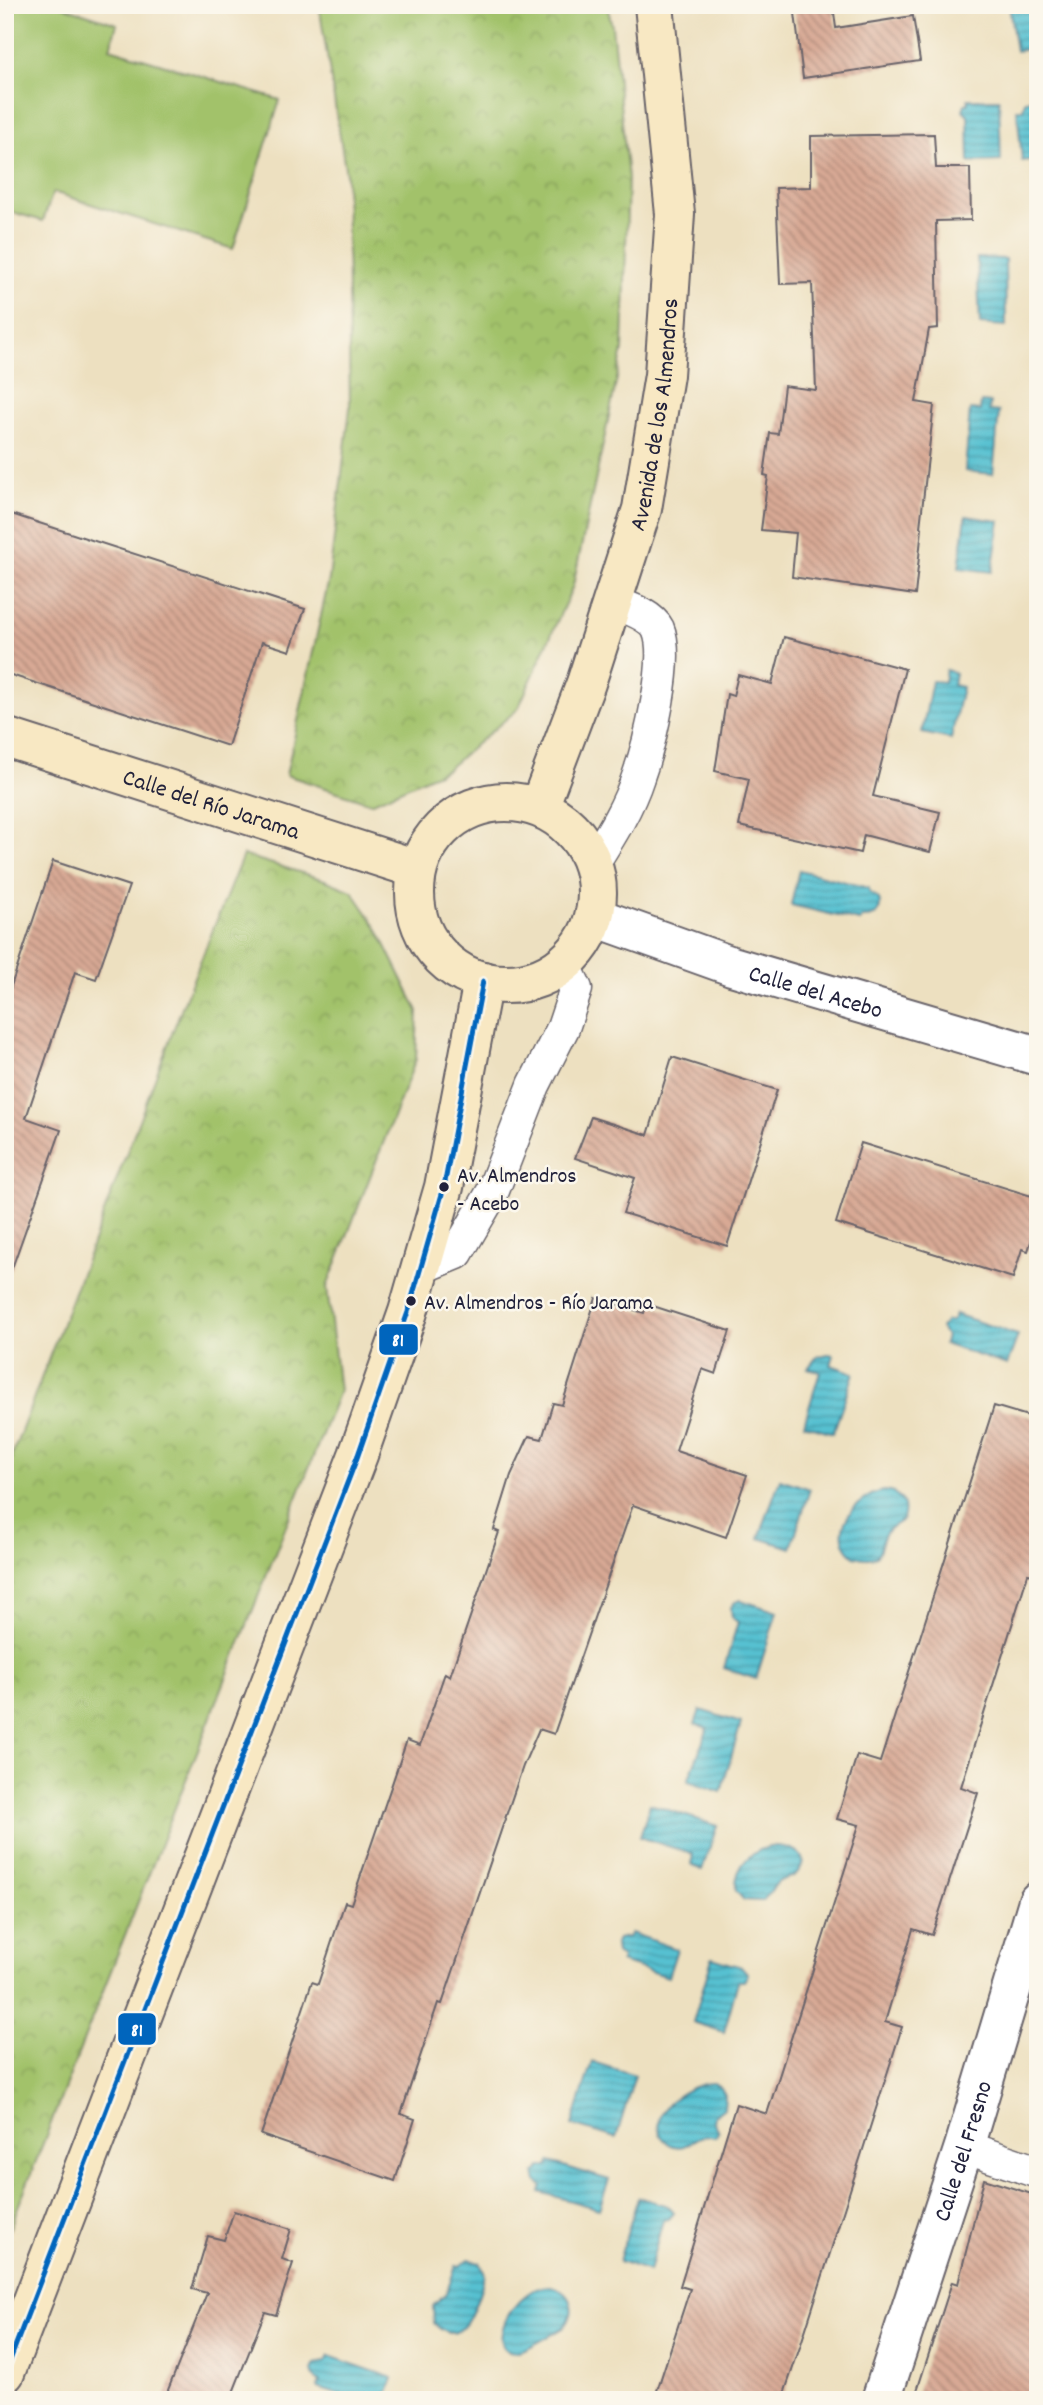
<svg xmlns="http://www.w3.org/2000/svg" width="1043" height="2405" font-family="Dekko,sans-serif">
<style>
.park{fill:url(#park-crowns);stroke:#627252;stroke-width:2}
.garden{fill:#a2c26a;stroke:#627252;stroke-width:2}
.water{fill:url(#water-rules);stroke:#3c7286;stroke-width:2}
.building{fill:url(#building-back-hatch)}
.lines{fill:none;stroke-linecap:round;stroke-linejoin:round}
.lane-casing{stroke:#69646a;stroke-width:35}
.street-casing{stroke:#69646a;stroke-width:42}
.secondary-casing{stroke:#69646a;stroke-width:42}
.lane{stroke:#fff;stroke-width:32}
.street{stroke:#fff;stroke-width:38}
.secondary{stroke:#f8e8c3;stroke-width:38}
.bus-1-casing{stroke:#fbf7ec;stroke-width:10}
.bus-1{stroke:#0065bd;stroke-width:5}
.bus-dot{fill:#22223b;stroke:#fbf7ec;stroke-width:2.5}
.labels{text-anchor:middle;stroke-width:5;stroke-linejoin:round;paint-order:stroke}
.bus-label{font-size:22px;fill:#22223b;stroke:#fbf7ec;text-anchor:start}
.street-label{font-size:24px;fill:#22223b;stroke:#fbf7ec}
.line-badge{stroke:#fbf7ec;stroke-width:2.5}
.badge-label{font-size:19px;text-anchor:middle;font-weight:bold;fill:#fff}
</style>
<defs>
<pattern id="park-crowns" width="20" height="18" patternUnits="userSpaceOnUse" patternTransform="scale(1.75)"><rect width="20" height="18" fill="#a2c26a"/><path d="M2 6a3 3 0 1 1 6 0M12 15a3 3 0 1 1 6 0" fill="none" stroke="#8ba65d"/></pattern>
<pattern id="water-rules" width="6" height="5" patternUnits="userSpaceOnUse" patternTransform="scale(1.75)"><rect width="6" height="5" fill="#56c1d1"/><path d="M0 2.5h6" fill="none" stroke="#479cab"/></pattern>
<pattern id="building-back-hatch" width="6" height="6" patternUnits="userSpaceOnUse" patternTransform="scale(1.75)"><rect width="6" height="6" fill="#d8a994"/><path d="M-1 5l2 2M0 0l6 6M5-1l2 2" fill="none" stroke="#af897a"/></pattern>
</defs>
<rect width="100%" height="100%" fill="#fbf7ec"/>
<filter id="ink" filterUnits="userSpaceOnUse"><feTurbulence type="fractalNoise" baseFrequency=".0143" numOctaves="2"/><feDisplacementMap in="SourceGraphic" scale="14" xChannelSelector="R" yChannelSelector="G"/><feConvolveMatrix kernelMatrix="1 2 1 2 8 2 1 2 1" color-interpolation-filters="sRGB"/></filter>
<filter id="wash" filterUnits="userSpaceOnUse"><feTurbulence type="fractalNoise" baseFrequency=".00686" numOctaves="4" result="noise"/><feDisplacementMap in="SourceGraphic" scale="28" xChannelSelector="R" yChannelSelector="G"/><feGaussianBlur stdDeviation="1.57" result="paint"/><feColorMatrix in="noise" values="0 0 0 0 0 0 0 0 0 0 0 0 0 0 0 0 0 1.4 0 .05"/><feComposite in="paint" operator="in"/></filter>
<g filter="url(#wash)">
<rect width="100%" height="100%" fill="#ede0c0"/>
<g class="park">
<path d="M319,5H607L612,26L628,178L623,350L573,586L518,709L447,769L371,803L286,775L329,579L350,408L346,174Z"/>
<path d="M243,855L325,880L352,891L376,926L418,1011L416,1059L327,1287L339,1391L5,2240V1474L182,1007Z"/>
</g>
<path class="garden" d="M5,5H58L117,24L110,48L280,100L233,249L53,192L43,221L5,210Z"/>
<g class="water">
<path d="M1009,5H1038V48L1016,51Z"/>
<path d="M1032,98L1038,102V159L1022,161L1017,109H1023L1025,101Z"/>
<path d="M968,99H999L1001,161L969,162L968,115L963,110L965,104H968Z"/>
<path d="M977,258L1005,259L1006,326L980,324Z"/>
<path d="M981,402L990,403L989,411L999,412L993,474L965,471L970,410L980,411Z"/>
<path d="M966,516L1000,521L992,572L959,568Z"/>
<path d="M946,670L955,673L953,685L962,687L951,739L922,733L932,681L944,682Z"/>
<path d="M799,870L869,888V892L879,899C883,912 874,919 862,918L860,921L791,905Z"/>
<path d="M955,1314L1018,1335L1007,1365L944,1344L946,1336L941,1328L946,1321H952Z"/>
<path d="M828,1354L834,1355L831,1365L854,1373L833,1433L804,1424L820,1372L808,1368L817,1357Z"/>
<path d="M780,1479L810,1489L791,1548L759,1538Z"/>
<path d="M883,1491C899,1491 908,1504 903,1519C899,1523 893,1525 889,1529C874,1543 890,1565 854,1556C826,1533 855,1497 883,1491Z"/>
<path d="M741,1600L777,1612L756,1679L724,1668L738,1622L732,1618L731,1607L735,1602Z"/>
<path d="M700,1710L741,1723L721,1792L688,1781L708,1728L695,1724Z"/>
<path d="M650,1804L717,1826L702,1870L691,1865L693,1854L640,1837Z"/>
<path d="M776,1846C791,1847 813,1855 797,1873C792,1879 783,1878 777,1883C771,1889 768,1896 762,1901L744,1900L736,1891C734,1866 752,1848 776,1846Z"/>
<path d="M631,1933L677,1949L668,1977L621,1962L622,1958L616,1953L615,1945L618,1939L628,1937Z"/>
<path d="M712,1958L742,1967L748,1974L744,1981H738L724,2032L693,2022Z"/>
<path d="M592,2062L635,2075L616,2138L572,2125Z"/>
<path d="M714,2083L721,2088L725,2095L724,2108L714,2116L713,2121L719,2131L715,2137C711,2136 708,2135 704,2136C692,2137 688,2150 674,2146C669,2145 665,2141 662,2137C645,2110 691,2082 714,2083Z"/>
<path d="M550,2162L609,2180L599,2209L540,2192L542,2186L537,2182L535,2173L541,2167H548Z"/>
<path d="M638,2197L668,2206L674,2213L669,2219L663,2220L649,2271L619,2261Z"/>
<path d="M469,2259L480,2262L485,2275C478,2295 465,2357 434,2323L433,2306L446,2293L456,2266L459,2267Z"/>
<path d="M549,2286C571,2290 579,2312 563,2328C553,2333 525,2352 515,2352C484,2352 511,2288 549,2286Z"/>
<path d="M329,2356L393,2378L385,2400H356L318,2388L320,2382L314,2378L312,2370L315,2364L326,2362Z"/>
</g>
<g id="blocks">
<g class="building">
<path d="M794,5H833L836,28L913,16L920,61L803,78Z"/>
<path d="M934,134L936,168H970L971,220L936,221L938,328L929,329L916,402L934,405L920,527L922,528L915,595L792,577L796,533L761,530L768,476L764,475L770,433L778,434L784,386L816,390L812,283L780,284L776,188L811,187V136Z"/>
<path d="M5,512L305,609L290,651L262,642L228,746L5,673Z"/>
<path d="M784,637L905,669L873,796L940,812L930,852L864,835L860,853L739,826L749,779L715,771L727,694L733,696L738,675L772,684Z"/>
<path d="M53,861L129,886L96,979L75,972L26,1118L61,1130L11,1271L5,1270V1004Z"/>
<path d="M672,1057L777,1090L727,1246L623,1213L635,1178L575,1158L591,1117L648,1135Z"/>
<path d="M861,1143L1038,1198V1220L1028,1251L1022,1249L1013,1278L836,1223Z"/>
<path d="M596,1298L644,1313L647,1304L730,1331L716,1374L702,1369L676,1451L747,1475L726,1537L633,1505L554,1734L539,1729L523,1766L442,2004L438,2003L401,2114L415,2119L395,2181L261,2135L312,1982L318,1984L345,1902L351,1904L407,1740L420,1745L445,1673L450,1676L499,1532L494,1530L511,1475L529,1436L542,1439L553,1403L562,1405Z"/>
<path d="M994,1406L1038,1419V1576L1028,1574L961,1787L978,1793L932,1935L913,1929L885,2022L902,2027L800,2347L782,2400H654L690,2289L680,2286L736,2104L767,2114L859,1825L837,1819L857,1755L880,1762Z"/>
<path d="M984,2179L1038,2196V2400H914L952,2282L958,2284Z"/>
<path d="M234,2211L291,2229L282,2259L293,2263L276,2315L265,2312L230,2400H164L207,2293L192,2289L208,2236L224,2240Z"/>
</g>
</g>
</g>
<g filter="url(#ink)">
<use href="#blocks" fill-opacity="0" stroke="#69646a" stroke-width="2"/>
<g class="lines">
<defs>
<g id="lane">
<path d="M593,863C610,836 628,808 638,777C649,746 671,659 658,629C650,614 627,608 613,602"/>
<path d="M423,1267L457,1253L492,1193L534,1085L563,1028L576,989L564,964"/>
<path d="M964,2147L1038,2172"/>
</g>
<g id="street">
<path id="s1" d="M595,917L732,966L1038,1056"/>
<path id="s2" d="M881,2400L964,2147L1038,1901"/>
</g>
<g id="secondary">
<path id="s3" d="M5,737L417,869"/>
<circle cx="506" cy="893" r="91"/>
<path id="s4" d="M539,807L586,683L642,509L664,375L675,214L654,5"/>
<path d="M5,2373L358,1455L408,1312L444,1187L483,981"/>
</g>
</defs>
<use href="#lane" class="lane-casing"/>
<use href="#street" class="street-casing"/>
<use href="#secondary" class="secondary-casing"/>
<use href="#lane" class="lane"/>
<use href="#street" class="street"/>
<use href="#secondary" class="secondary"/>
<defs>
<path id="bus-1" d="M5,2373L358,1455L408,1312L444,1187L483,981"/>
</defs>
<use href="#bus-1" class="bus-1-casing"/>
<use href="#bus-1" class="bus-1"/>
</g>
</g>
<g class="bus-dot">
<circle cx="444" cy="1187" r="6"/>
<circle cx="411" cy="1301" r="6"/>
</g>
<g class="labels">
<g class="bus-label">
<text x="457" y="1182">Av. Almendros<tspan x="457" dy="28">- Acebo</tspan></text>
<text x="424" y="1309">Av. Almendros - Río Jarama</text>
</g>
<g class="street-label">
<text dy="8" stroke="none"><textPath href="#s4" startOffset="411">Avenida de los Almendros</textPath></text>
<text dy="8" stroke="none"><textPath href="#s3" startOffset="217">Calle del Río Jarama</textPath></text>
<text dy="8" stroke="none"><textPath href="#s1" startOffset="233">Calle del Acebo</textPath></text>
<text dy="8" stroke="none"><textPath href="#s2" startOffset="262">Calle del Fresno</textPath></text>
</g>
</g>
<g class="line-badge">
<rect x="378" y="1323" width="41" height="33" rx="7" fill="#0065bd"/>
<rect x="117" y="2012" width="40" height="34" rx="7" fill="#0065bd"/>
</g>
<g class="badge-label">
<text x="398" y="1346">81</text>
<text x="137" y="2036">81</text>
</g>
<rect width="1043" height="2405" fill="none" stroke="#fbf7ec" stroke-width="28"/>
</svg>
